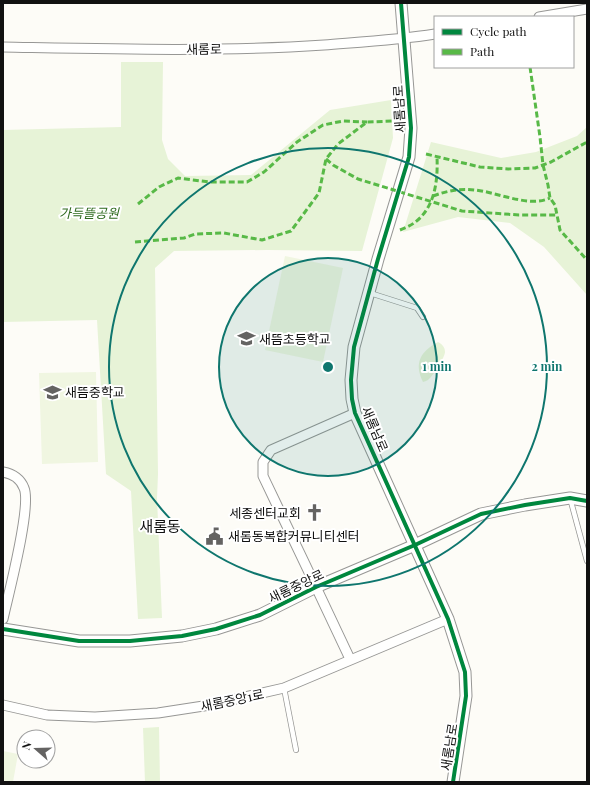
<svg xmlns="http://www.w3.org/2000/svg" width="590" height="785" font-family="'Playfair Display','Noto Sans KR',serif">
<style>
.green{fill:#e7f3d7}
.pitch{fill:#f0f6e1}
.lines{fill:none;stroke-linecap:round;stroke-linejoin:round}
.service-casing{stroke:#979795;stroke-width:6}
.minor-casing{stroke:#979795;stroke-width:11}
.tertiary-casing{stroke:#979795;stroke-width:13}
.service{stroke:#fffffe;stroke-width:4.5}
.minor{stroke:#fffffe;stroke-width:9}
.tertiary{stroke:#fffffe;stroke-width:11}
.quiet{stroke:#58b947;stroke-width:3;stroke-dasharray:6 3;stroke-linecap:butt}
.cycleway-casing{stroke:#fff;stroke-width:6}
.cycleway{stroke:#00873e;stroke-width:4}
.ring{fill:none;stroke:#0f766e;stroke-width:2}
.labels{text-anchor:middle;stroke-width:4;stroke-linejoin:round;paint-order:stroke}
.street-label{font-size:13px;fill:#111;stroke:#fff}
.park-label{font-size:13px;font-style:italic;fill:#2f6b1f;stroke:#fff}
.poi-label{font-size:13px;fill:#111;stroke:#fff;text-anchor:start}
.quarter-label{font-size:15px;fill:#111;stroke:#fff}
.centre{fill:#0f766e;stroke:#fff;stroke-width:2}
.ring-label{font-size:12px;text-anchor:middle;font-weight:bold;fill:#0f766e;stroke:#fff;stroke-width:4;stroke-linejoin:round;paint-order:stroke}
</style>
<rect width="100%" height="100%" fill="#fdfcf7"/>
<g class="green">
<path d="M121,62H163L162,140L168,159L185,176L251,175L330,110L391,100L393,138L362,251L267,250L174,251L155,268L158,474L157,498L162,618L138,619L131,491L106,474L97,320L3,322V130L121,127Z"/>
<path d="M587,127V295L544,247L510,223L458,217L403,232L431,142L501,158L536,152L577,136Z"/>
<path d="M438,342C442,344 445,347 445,352C445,357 433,376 429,379C427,381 425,381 423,382C414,363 420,352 438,342Z"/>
<path d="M159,727L160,782H145L143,728Z"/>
</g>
<g class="pitch">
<path d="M285,256L343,268L323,362L265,350Z"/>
<path d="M96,372L98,462L42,464L39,373Z"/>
<path d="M3,751L18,754L13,782H3Z"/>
</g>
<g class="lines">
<defs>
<g id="service">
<path d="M370,293L417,308L423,317"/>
<path d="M570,498L587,561"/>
<path d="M284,688L296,750"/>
</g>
<g id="minor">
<path d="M539,17L587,9"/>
<path d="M3,47C110,49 217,52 324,45C361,42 398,40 435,34"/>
<path d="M3,472C13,474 20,478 24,488C32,506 8,596 3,619"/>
<path d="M350,659L316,587L263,476V462L271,450L355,413"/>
<path d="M3,705L47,715L95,717L158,713L210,705L284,688L448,619"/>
</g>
<g id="tertiary">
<path d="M401,3L411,128L409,157L378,259L354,347L351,380L352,399L355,413L448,619L465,672L466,696L453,782"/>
<path d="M3,629L79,641H130L182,636L216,629L260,615L316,587L415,545L481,514L525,505L570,498L587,501"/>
</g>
</defs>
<use href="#service" class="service-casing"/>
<use href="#minor" class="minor-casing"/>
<use href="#tertiary" class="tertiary-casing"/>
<use href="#service" class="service"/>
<use href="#minor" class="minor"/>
<use href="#tertiary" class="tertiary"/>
<g class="quiet">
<path d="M530,67L540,137L543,165L548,185L550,198L555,205L560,230L587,260"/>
<path d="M426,154L480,167L508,169L535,168L551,162L587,142"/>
<path d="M326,159L333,165L358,179L462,211L519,215H557"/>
<path d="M433,196C447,191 460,188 475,190C497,192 529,208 550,198"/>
<path d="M138,204L159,187L178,178L209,182H247L264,172L297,142L323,125L343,121L367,122"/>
<path d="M400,230C405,228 410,226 414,223C435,208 438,181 437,157"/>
<path d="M135,242L184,238L195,234L224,233L262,240L291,231L319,193L326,159L338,144L367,122L394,121"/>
</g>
<defs>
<g id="cycleway">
<path d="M401,3L411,128L409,157L378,259L354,347L351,380L352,399L355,413L448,619L465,672L466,696L453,782"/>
<path d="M3,629L79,641H130L182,636L216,629L260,615L316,587L415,545L481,514L525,505L570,498L587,501"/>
</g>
</defs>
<use href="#cycleway" class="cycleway-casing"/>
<use href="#cycleway" class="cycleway"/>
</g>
<circle cx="328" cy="367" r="109" fill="#0f766e" fill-opacity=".12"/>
<g class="ring">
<circle cx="328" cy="367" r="109"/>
<circle cx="328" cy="367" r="219"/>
</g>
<defs>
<symbol id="school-bare" viewBox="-9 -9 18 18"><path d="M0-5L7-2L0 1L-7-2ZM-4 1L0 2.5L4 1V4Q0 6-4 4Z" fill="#646362" stroke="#fff" stroke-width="2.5" paint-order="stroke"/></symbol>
<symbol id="church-bare" viewBox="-9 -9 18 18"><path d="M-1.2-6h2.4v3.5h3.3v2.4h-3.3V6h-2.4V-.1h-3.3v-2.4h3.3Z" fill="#646362" stroke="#fff" stroke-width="2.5" paint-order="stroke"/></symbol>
<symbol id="civic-bare" viewBox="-9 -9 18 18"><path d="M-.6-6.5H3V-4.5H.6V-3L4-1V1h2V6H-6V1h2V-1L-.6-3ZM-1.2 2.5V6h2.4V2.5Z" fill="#646362" stroke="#fff" stroke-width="2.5" paint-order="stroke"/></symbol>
</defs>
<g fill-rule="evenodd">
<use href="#school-bare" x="234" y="326" width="25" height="25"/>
<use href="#school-bare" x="40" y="380" width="25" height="25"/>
<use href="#church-bare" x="302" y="500" width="25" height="25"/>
<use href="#civic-bare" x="202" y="524" width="25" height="25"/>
</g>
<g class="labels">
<g class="street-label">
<text transform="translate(204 49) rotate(-1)" y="5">새롬로</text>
<text transform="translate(399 109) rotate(-93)" y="5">새롬남로</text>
<text transform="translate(375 429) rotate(67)" y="5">새롬남로</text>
<text transform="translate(296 586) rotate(-26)" y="5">새롬중앙로</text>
<text transform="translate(232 700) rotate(-12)" y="5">새롬중앙1로</text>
<text transform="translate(449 747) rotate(-81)" y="5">새롬남로</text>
</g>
<g class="park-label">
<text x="89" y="218">가득뜰공원</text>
</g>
<g class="poi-label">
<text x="259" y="344">새뜸초등학교</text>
<text x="65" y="397">새뜸중학교</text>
<text x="301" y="518" text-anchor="end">세종센터교회</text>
<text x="228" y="541">새롬동복합커뮤니티센터</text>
</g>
<g class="quarter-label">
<text x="160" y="532">새롬동</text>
</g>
</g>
<circle cx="328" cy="367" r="6" class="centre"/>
<g class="ring-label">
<text x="437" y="371">1 min</text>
<text x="547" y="371">2 min</text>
</g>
<rect width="590" height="785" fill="none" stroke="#111111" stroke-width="8"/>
<rect x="434" y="16" width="140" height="52" fill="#ffffff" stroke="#a0a0a0"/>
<rect x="442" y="29" width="20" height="6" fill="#00873e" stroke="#a0a0a0"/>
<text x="470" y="36" font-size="12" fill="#111111">Cycle path</text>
<rect x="442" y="49" width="20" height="6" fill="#58b947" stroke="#a0a0a0"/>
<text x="470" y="56" font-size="12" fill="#111111">Path</text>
<g transform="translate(36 749) rotate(290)"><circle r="19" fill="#ffffff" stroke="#a0a0a0"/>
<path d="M0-3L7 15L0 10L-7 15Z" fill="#646362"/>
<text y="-6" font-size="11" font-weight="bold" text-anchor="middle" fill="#111111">N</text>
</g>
</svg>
